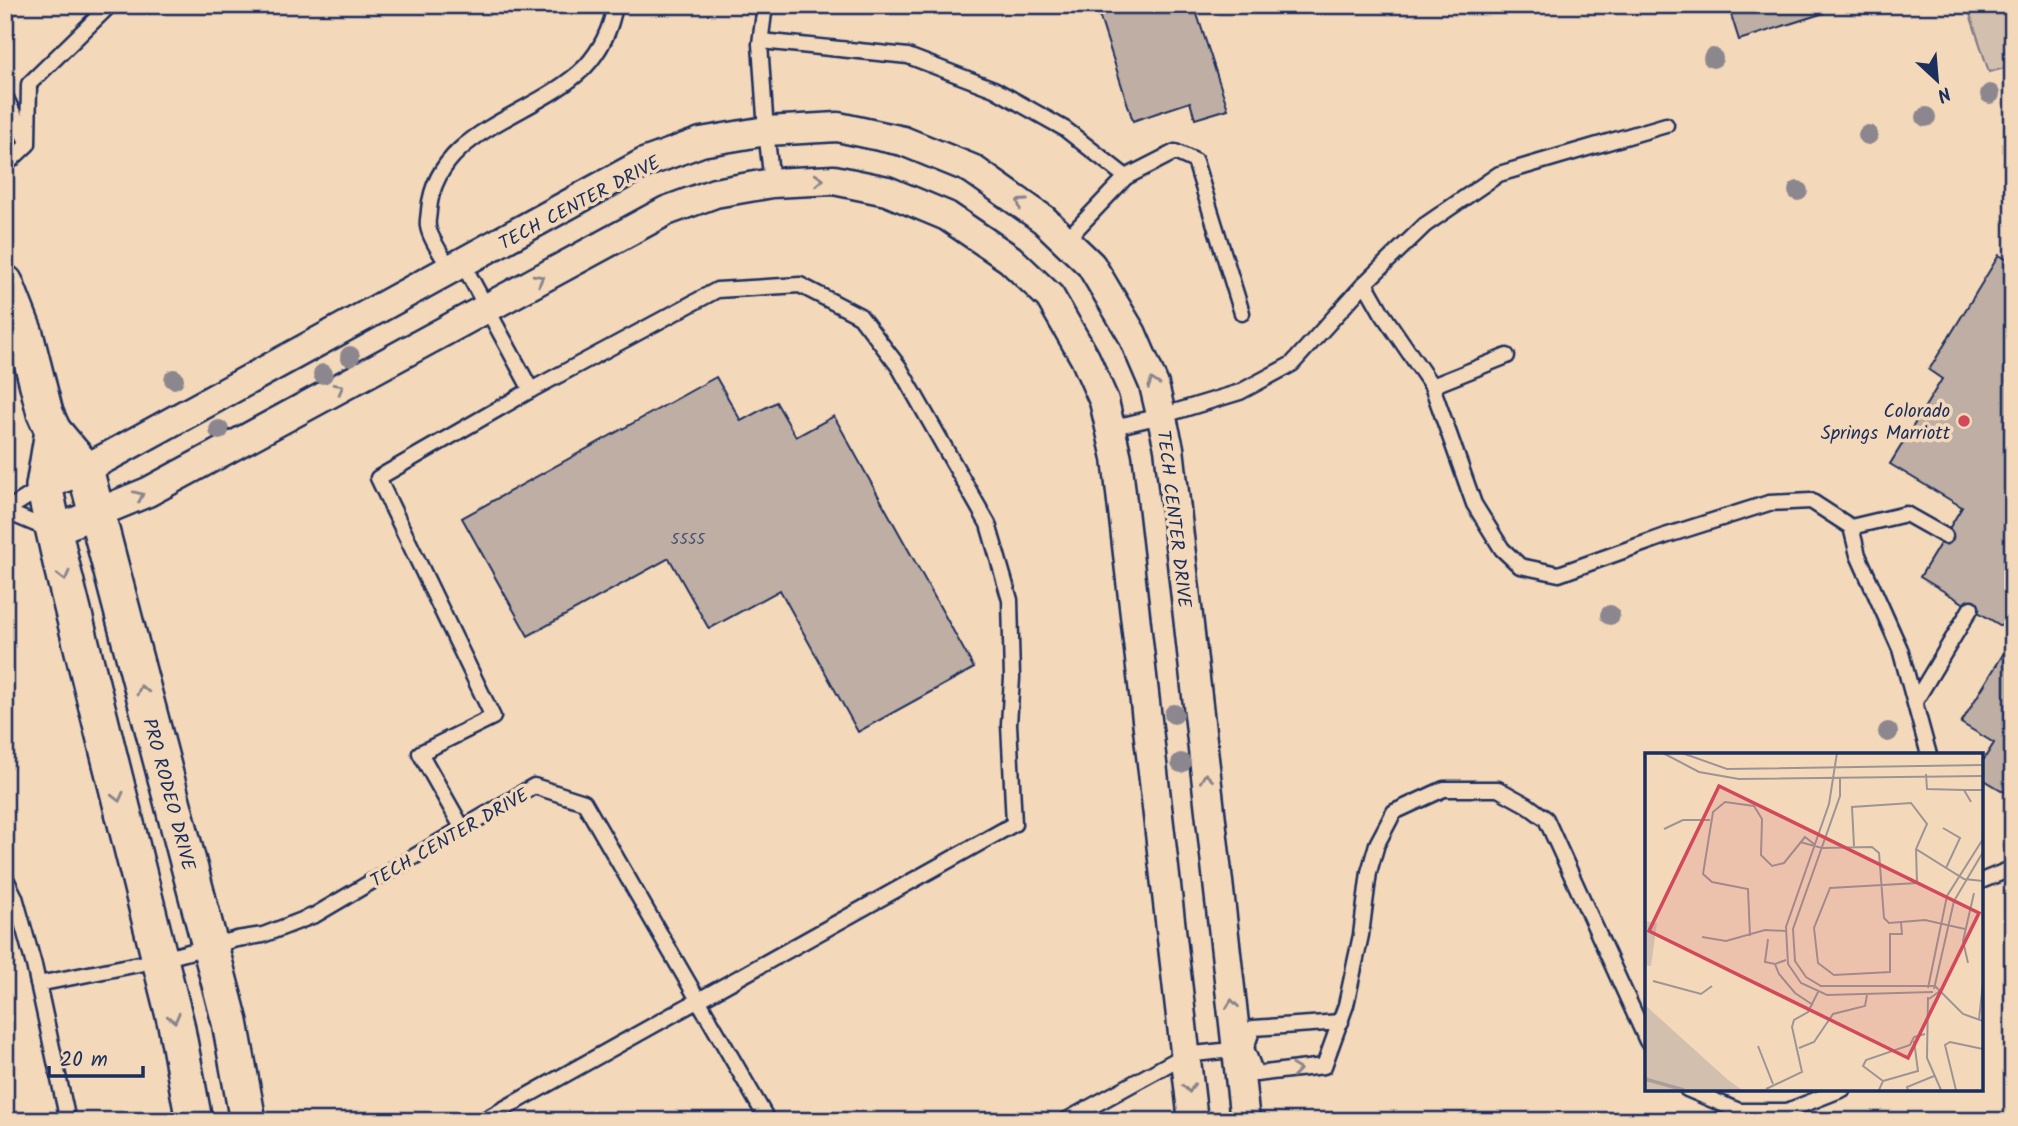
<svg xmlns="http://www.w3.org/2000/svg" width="2018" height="1126" font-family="Kalam,sans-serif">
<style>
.green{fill:#d3bfad;stroke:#777786;stroke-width:2}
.building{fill:#beaea4;stroke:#1b2f5e;stroke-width:2}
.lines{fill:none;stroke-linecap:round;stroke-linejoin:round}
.service-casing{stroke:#1b2f5e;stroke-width:19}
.minor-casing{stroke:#1b2f5e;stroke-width:33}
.tertiary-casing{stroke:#1b2f5e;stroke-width:40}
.service{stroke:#f3d8ba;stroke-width:14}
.minor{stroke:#f3d8ba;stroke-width:28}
.tertiary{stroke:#f3d8ba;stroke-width:35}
.tree{fill:#8c878e}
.oneway{stroke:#87848c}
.poi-dot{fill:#d1495b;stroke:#f3d8ba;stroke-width:2.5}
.labels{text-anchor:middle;stroke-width:7;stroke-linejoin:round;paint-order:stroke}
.number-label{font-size:16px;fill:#444f70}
.street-label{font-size:19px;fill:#1b2f5e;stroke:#f3d8ba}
.poi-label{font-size:19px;fill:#1b2f5e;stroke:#f3d8ba;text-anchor:end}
.inset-river{fill:none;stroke:#a99e9a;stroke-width:3.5}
.inset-road{fill:none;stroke:#9d9495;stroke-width:2}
.view{fill:#d1495b;fill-opacity:0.15;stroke:#d1495b;stroke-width:3.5}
.inset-edge{fill:none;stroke:#1b2f5e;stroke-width:3.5}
</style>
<rect width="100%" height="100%" fill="#f3d8ba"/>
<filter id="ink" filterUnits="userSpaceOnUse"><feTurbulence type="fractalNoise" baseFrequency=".0143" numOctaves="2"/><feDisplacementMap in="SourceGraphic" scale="14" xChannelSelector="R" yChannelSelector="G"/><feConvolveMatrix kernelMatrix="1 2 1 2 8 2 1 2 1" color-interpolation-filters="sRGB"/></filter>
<g filter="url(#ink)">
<path class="green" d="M1967,5H2013V66L1989,72Z"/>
<g class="building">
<path d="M1096,5H1194L1228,109L1195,119L1190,102L1133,121Z"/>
<path d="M1728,5H1822L1824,13L1739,40Z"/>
<path d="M1999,255L2013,263V633L1920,577L1962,507L1890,464L1942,379L1929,370Z"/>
<path d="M716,377L741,421L776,402L796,437L834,416L974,668L858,732L780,590L709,629L669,558L528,636L462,518Z"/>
<path d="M2013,638V797L1981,778V764L1994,743L1961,723Z"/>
</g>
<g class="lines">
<defs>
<g id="service">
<path d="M765,5L760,44L766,131L772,183"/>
<path d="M761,41L908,56L994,89L1065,129L1126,177L1066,240"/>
<path d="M5,96L26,140"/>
<path d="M5,166L28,144L29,84L110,5"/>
<path d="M1126,177L1175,152L1195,161L1242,313"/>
<path d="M463,264L531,390"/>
<path d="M450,269C444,258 429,237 428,226C427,221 429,215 429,210C436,129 535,117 585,67C601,50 611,28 615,5"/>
<path d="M1365,283L1382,313L1432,386L1474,504L1502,549L1520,566L1559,574L1665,536L1769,503L1811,501L1851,527L1858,555L1900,649L1929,755"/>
<path d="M1432,386L1507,356"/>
<path d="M1110,428L1161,416L1240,392L1292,364L1365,283L1425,225L1499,174L1666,125"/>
<path d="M43,487L5,511L52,531"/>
<path d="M1851,527L1906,514L1945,536"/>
<path d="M1916,700L1971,608"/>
<path d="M463,829L420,753L493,717L378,478L531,390L717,290L800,285L860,316L899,367L988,524L1010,600L1012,678L1009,724L1014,824L482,1121"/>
<path d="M5,877L15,897L34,965L68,1121"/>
<path d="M1981,881L2013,868"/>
<path d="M38,984L159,960L237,939L263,935L315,915L534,786L584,802L768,1121"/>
<path d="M1341,1022L1253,1028L1246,1048L1256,1074L1324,1066L1346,1005L1361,935L1369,872L1377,844L1394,812L1444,789H1498L1527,805L1546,819L1647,1041"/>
<path d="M1687,1089L1739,1111H1787L1843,1089"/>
<path d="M1065,1121L1185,1055L1241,1049"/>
</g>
<g id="minor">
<path d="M44,486L85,469L122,449L644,163L701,142L766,131L838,127L903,141L972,169L1043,219L1091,265L1132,334L1154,385L1169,448L1245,1121"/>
<path d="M53,531L148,492L666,211L715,193L772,183L834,180L887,191L947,216L1010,259L1050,297L1085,358L1104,401L1117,458L1193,1121"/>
</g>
<g id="tertiary">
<path d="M5,283L25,334L45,413L53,431L85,469L230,1022L248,1121"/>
<path d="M53,431L44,486L62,567L176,1024L194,1121"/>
</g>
</defs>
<use href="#service" class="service-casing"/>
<use href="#minor" class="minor-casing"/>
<use href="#tertiary" class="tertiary-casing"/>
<use href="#service" class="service"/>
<use href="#minor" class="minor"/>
<use href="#tertiary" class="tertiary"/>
</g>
<g class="tree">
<circle cx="1713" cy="58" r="10"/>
<circle cx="1990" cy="94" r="10"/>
<circle cx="1926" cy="117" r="10"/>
<circle cx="1868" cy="135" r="10"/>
<circle cx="1798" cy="191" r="10"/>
<circle cx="350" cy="356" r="10"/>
<circle cx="323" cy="374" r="10"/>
<circle cx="174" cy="379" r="10"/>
<circle cx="219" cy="430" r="10"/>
<circle cx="1610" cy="615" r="10"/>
<circle cx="1174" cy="714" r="10"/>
<circle cx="1888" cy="732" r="10"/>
<circle cx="1181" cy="763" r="10"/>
</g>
<defs><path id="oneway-chevron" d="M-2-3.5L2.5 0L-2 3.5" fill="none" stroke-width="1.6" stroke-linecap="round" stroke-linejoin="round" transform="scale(1.75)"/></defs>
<g class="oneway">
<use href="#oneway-chevron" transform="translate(819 180) rotate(-3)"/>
<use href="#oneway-chevron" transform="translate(1021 203) rotate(-145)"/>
<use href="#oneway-chevron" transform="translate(539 279) rotate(-28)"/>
<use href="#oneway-chevron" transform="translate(1153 383) rotate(-109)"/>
<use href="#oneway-chevron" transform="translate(339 388) rotate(-29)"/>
<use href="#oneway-chevron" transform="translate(139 496) rotate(-25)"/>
<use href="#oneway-chevron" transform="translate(64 576) rotate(76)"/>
<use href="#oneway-chevron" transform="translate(142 690) rotate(-105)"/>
<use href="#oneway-chevron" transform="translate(1206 778) rotate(-97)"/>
<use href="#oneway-chevron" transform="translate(118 797) rotate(76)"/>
<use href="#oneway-chevron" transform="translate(1232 1004) rotate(-97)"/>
<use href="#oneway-chevron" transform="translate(174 1018) rotate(76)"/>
<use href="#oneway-chevron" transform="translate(1296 1070) rotate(-7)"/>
<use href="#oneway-chevron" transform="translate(1189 1088) rotate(83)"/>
</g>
</g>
<circle class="poi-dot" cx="1964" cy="421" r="7"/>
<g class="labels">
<g class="number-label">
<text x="688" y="544">5555</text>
</g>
<g class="street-label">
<text transform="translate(579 202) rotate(-28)" y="7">TECH CENTER DRIVE</text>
<text transform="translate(1175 519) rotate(83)" y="7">TECH CENTER DRIVE</text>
<text transform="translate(170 794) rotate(75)" y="7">PRO RODEO DRIVE</text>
<text transform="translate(449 837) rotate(-30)" y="7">TECH CENTER DRIVE</text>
</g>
<g class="poi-label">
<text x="1950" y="417">Colorado<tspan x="1950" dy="22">Springs Marriott</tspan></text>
</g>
</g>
<g transform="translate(1645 753)">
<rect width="338" height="338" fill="#f3d8ba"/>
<path d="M0,168L12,170L6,213L0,212ZM0,252L83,327L97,337H0Z" fill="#d3bfad"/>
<path class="inset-river" d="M0,326L39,337"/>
<path class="inset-road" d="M18,0L54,19L94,26L338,23M37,0L82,16L338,12M192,0L184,51L141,174L143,211L156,230L182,242L288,239M281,21L282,36L319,37M195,24V43L148,176L150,208L161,224L176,233H290L295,238L284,246M326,49L319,37H338M298,75L315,85L301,115M19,76L38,67H65M155,89L177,95L227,94L234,100L239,165L244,170L280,167L320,176M209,93L207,54L266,50L282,71L271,96L319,126L338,128M256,169L257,181H245V219L189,222L173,210L169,175L185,135L272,130L271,96M105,183L103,136L67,129L58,121L68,59L80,49L109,53L117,66L116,102L127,113L139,110L160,84L169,91M57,184L81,188L120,177L141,178M123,186L120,209L130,211M141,207L130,211L134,221L150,240L168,252M323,210L318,188L329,140M8,228L56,241L67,233M283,235L302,143L338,86M289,236L309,148L338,99M295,238L318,261L338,268M283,244L282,305L296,337M334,267L338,229M113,293L128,331M154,295L169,289L188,261L220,253L222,242M238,328L273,318L269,288M121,336L157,319L147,274L149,267L163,259L173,239M234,337L238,328L218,313L221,307L265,292L269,284L280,281M263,337L262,334L289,323M311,337L300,292L305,289L338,296"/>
<path class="view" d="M74,33L334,160L263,305L4,178Z"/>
<rect width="338" height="338" class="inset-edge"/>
</g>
<rect width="2018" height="1126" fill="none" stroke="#f3d8ba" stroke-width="28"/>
<rect x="14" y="14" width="1990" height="1098" fill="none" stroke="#1b2f5e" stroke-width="2.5" filter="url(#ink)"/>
<g transform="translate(1937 80) rotate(154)" stroke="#f3d8ba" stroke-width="5" paint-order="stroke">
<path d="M0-5L12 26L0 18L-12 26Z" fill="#1b2f5e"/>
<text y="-10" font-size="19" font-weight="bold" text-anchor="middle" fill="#1b2f5e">N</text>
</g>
<path d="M49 1066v10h94v-10" fill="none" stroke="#1b2f5e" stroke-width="3.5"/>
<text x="60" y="1066" font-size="21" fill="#1b2f5e" stroke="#f3d8ba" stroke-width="5" paint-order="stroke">20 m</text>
</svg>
